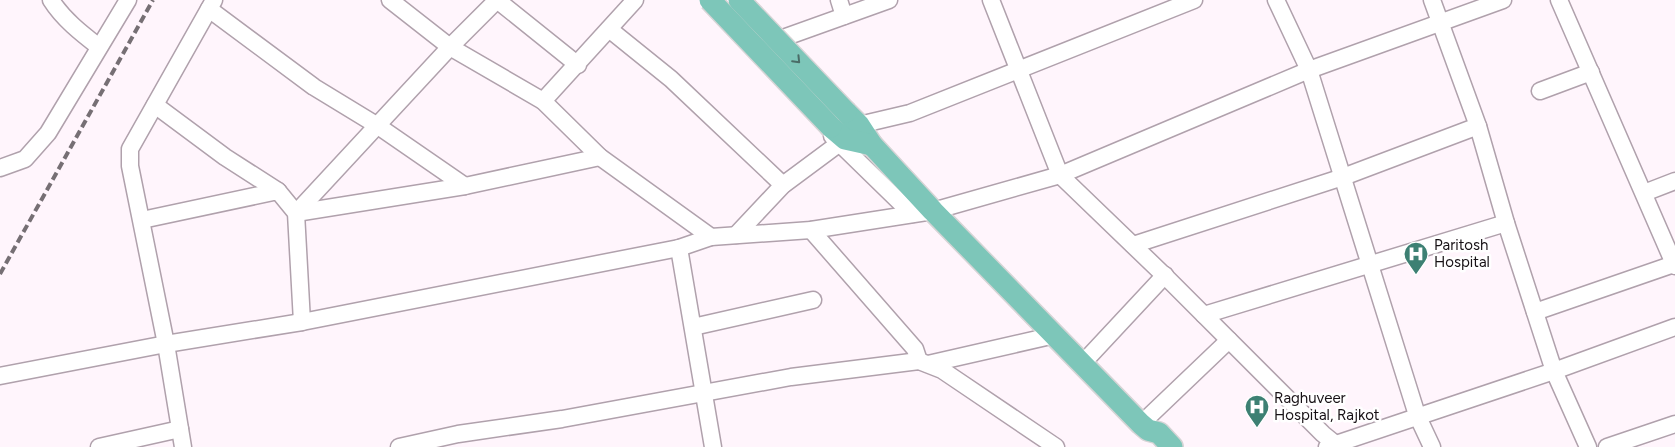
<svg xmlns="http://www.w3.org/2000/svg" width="1675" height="447" font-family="Figtree,sans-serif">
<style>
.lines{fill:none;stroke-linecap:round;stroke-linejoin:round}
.minor-casing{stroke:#b0a1ac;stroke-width:19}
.major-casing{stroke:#d5d4d5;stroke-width:24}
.minor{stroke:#fff;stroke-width:16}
.major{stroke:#7dc6b9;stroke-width:21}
.rail{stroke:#766f74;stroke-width:4;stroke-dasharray:8 4;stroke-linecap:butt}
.major-bridge-casing{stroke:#d5d4d5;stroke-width:24;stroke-linecap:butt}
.major-bridge{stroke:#7dc6b9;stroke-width:21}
.oneway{stroke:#4a6c67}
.labels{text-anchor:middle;stroke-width:5;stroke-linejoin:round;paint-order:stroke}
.poi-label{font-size:15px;fill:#171115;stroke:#fff;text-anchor:start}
</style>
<rect width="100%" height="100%" fill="#fff5fc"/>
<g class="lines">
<defs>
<g id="minor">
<path d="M51,0C63,19 81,33 99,47"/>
<path d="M390,0L450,47L543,101L600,157L711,237"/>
<path d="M497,0L578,65"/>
<path d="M839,0L844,16"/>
<path d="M991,0L1060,175L1168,279L1323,434L1339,447"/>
<path d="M1276,0L1309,70L1417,415L1432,447"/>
<path d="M1432,0L1478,126L1506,223L1554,371L1588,447"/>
<path d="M1559,0L1675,266"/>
<path d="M209,9L314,87L378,126L465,186"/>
<path d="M609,29L671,79L783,185"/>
<path d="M769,43L889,0"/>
<path d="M1540,91L1591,72"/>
<path d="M543,101L635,0"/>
<path d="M155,105L225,157L278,191"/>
<path d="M832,136L912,214"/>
<path d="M0,168L25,159L48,133L128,0"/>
<path d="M1644,193L1675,181"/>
<path d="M296,213L465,186L600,157"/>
<path d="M296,213L450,47L497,0"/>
<path d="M142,220L278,191L296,213L302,322"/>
<path d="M811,230L915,349L919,361"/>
<path d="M736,235L783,185L845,139L859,125L910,113L1194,0"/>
<path d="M1133,245L1343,177L1478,126"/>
<path d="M679,248L713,447"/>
<path d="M1535,312L1674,264"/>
<path d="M1204,315L1506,223"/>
<path d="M693,327L813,300"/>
<path d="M928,364L1055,335"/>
<path d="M1082,364L1165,275"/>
<path d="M0,376L166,344L302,322L679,248L711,237L811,230L933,211L1060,175L1309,70L1503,0"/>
<path d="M1141,424L1229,340"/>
<path d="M99,447L180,429"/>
<path d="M183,447L166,344L130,166V149L214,0"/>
<path d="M399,447L458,434L562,419L791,377L919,361L942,370L1056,447"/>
<path d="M1327,447L1554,371L1675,327"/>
<path d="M1607,447L1675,424"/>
</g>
<g id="major">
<path d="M846,112L859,125L872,145L933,211L1141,424L1148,430L1159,433L1172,447"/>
<path d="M831,127L845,139L872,145"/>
</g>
</defs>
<use href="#minor" class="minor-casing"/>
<use href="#major" class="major-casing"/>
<use href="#minor" class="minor"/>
<use href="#major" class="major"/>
<path class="rail" d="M0,274L153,0"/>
<defs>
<g id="major-bridge">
<path d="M710,0L831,127"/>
<path d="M739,0L846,112"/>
</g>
</defs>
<use href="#major-bridge" class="major-bridge-casing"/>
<use href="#major-bridge" class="major-bridge"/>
</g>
<defs><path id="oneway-chevron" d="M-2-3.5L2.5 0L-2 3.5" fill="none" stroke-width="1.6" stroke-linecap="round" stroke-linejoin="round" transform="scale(1.25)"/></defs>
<use class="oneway" href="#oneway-chevron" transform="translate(797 60) rotate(46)"/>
<defs>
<symbol id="hospital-pin" viewBox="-11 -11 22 30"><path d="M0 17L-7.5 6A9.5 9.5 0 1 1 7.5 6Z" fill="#3d8073" stroke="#fff"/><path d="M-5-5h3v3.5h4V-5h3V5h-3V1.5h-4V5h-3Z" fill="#fff"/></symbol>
</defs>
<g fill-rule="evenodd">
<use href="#hospital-pin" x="1402" y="240" width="28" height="38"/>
<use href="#hospital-pin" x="1243" y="393" width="28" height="38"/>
</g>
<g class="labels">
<g class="poi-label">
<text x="1434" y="250">Paritosh<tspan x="1434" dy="17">Hospital</tspan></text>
<text x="1274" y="403">Raghuveer<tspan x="1274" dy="17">Hospital, Rajkot</tspan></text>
</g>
</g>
</svg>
